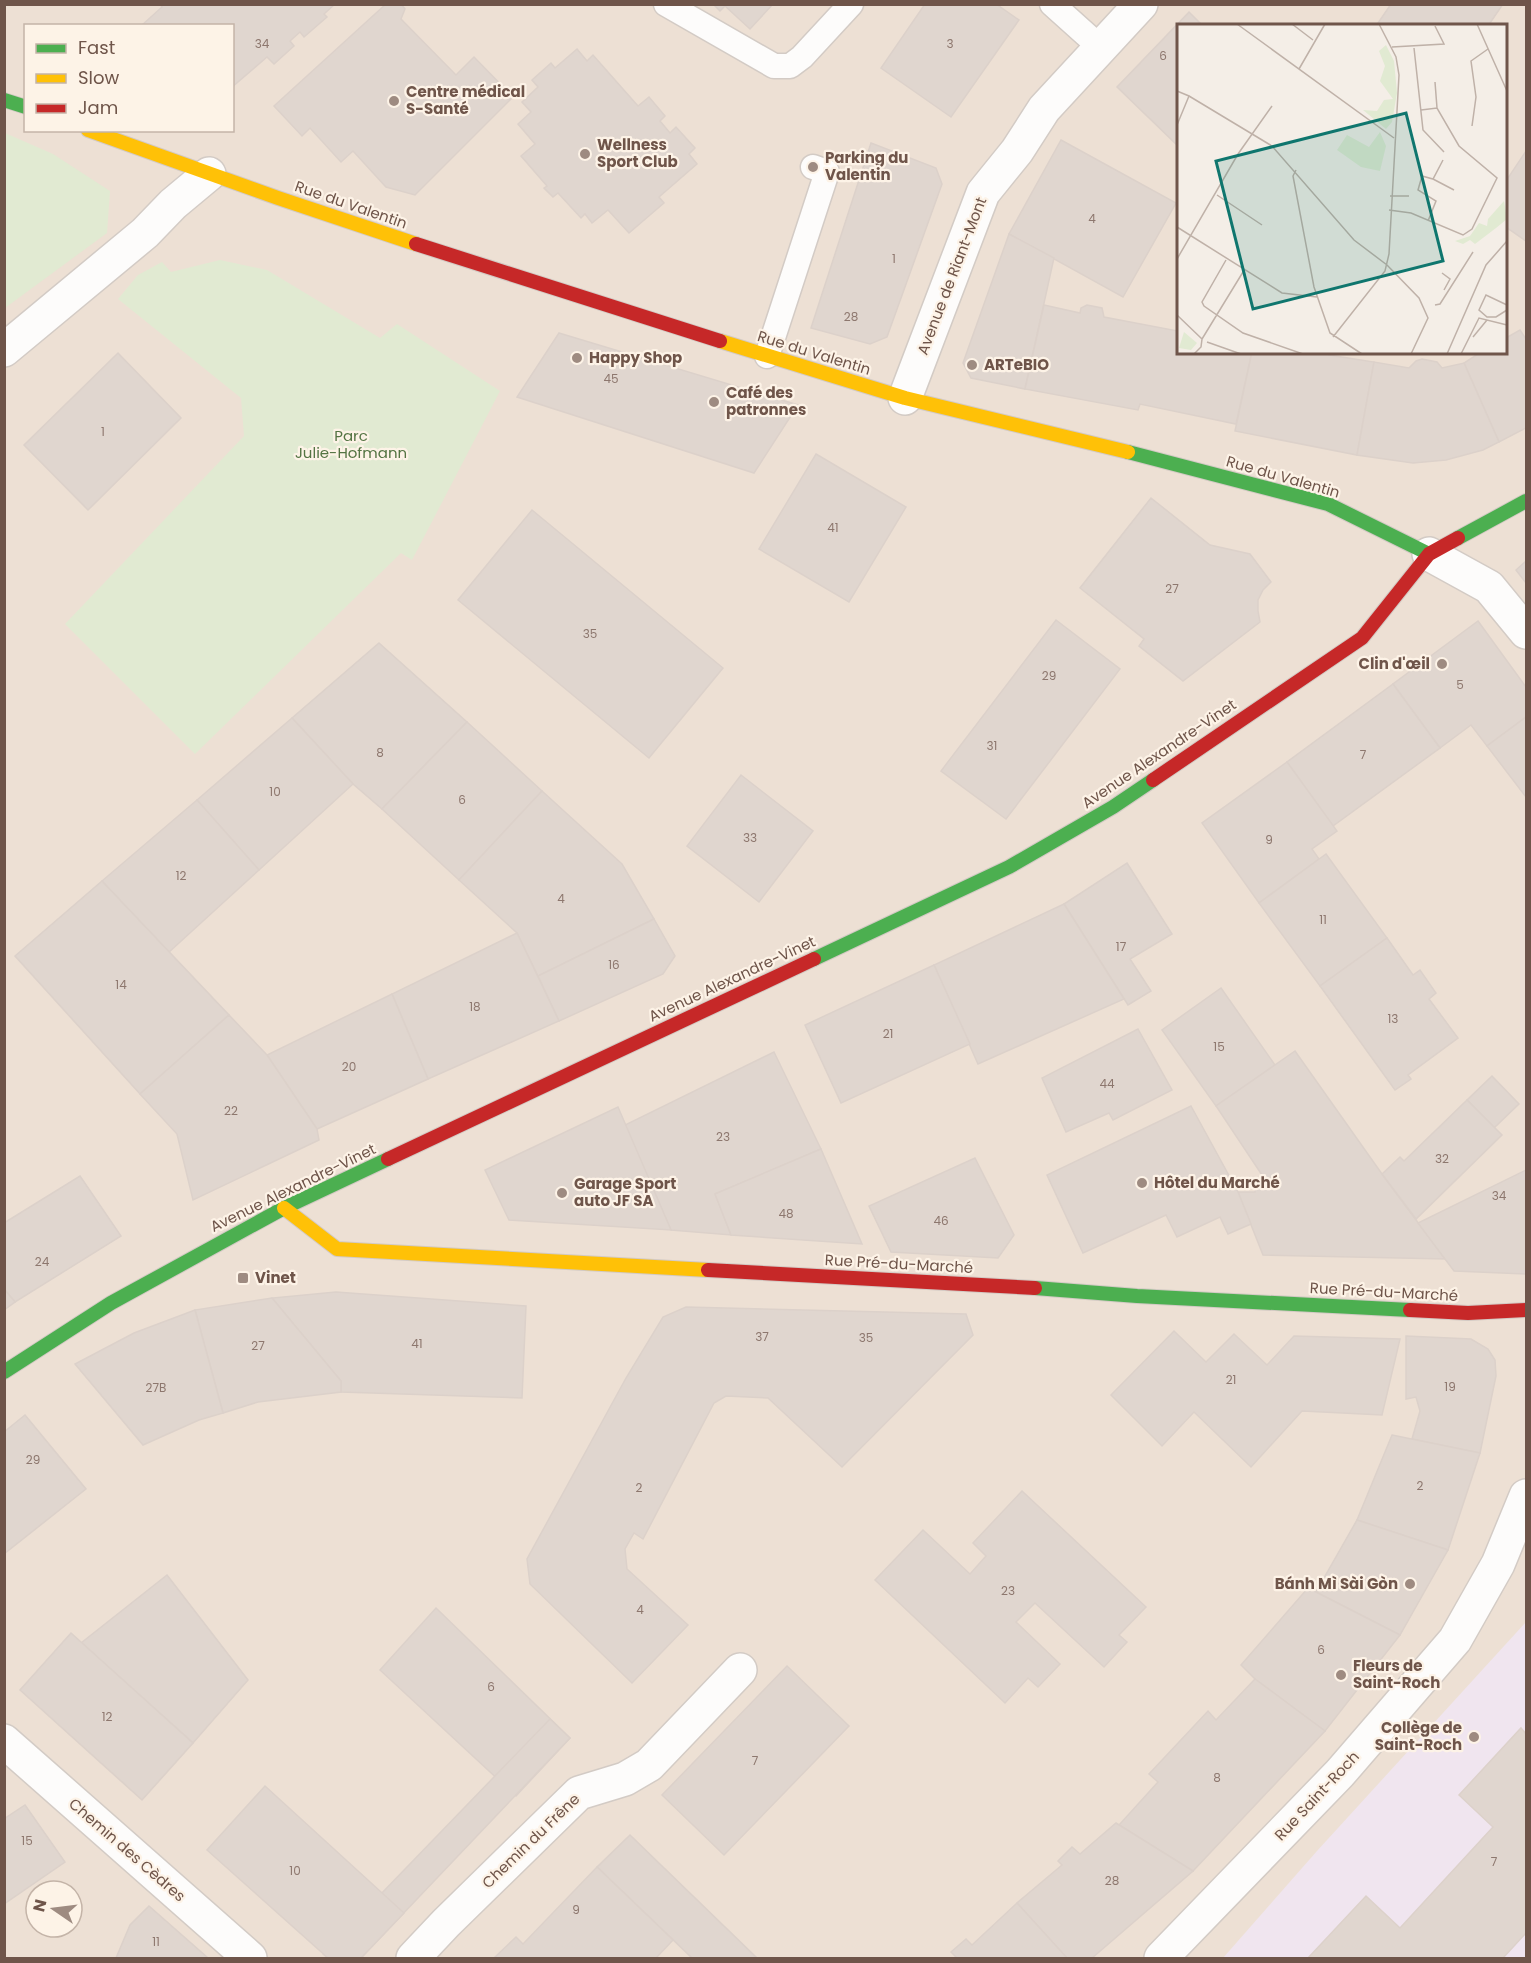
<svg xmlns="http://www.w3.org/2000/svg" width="1531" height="1963" font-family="Poppins,sans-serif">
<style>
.residential{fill:#ede0d4;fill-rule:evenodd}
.education{fill:#f0e5ef}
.green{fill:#e1ead2}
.building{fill:#e0d6cf;stroke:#dcd1ca;stroke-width:1.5}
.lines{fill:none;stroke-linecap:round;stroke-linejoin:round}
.lane-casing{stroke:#d3cbc5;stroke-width:27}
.street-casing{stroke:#d3cbc5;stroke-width:36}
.fast-casing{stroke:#d3cac4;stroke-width:16}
.slow-casing{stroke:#d3cac4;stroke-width:16}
.jam-casing{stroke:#d3cac4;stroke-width:16}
.lane{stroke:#fdfcfb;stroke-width:24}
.street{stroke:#fdfcfb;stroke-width:33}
.fast{stroke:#4caf50;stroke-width:14}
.slow{stroke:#ffc107;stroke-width:14}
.jam{stroke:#c62828;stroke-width:14}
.poi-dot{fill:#9e8b81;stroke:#fdf3e7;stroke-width:2}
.labels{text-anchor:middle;stroke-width:4.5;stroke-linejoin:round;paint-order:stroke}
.number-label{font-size:12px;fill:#8d776e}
.poi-label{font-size:15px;font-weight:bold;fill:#6f554a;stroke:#fdf3e7;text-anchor:start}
.street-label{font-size:15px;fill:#6f554a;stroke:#fdf3e7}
.park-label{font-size:15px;fill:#547443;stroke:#fdf3e7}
.inset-road{fill:none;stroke:#bfb1a8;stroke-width:1.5}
.view{fill:#0f766e;fill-opacity:0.15;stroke:#0f766e;stroke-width:3}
.inset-edge{fill:none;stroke:#6f554a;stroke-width:3}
</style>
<rect width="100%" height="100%" fill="#f4eee7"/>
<path class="residential" d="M5,5H1526V1958H5ZM26,26H232V130H26ZM1178,26H1506V352H1178ZM36,1891H72V1927H36Z"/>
<path class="education" d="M1526,1622V1958H1223L1317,1851Z"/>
<g class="green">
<path d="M5,133L53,154L110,191L107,233L5,308Z"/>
<path d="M220,260L267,270L380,338L397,324L500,391L412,560L401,553L195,754L65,624L244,436L241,398L118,299L138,275L162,262L171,272Z"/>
</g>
<g class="building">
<path d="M160,4H335L324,14L327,17L304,37L300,32L290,41L294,46L274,64L267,57L232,87V26H141L162,7Z"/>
<path d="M386,4H401L405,9L401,19L456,75L474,57L513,97L415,195L386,187L353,151L341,162L310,128L302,136L274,106Z"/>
<path d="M713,4H773L750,29L725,6L720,11Z"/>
<path d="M925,4H996L1019,20L951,117L881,68Z"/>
<path d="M1391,4H1503L1488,26H1376Z"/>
<path d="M1189,12L1203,26H1178V146L1117,87Z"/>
<path d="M577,49L587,61L593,55L638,106L649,97L665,116L660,121L670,133L676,127L695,148L689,154L697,164L659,197L664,203L629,233L608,210L592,223L585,214L581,218L558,193L553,197L544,188L547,186L521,156L535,144L518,124L531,112L522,102L538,87L532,80L551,63L555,68Z"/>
<path d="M1061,140L1176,203L1123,297L1009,234Z"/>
<path d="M871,143L936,168L942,184L887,337L870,344L811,328Z"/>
<path d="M1526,151V241L1506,227V181Z"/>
<path d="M1009,234L1054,258L1025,389L971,378L963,363Z"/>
<path d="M1044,305L1080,313L1081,308L1087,305L1102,308L1104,317L1178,331V352H1252L1236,424L1140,404L1138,410L1025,389Z"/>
<path d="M1520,330L1526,339V428L1499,442L1464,363L1481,352H1506V338Z"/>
<path d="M559,333L798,405L754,473L517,397Z"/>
<path d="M1252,352H1329V355L1374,362L1357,455L1235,431Z"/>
<path d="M118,353L181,418L88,510L24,445Z"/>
<path d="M1422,359L1437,362L1442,368L1464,363L1499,442L1483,450L1446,460L1413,463L1357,455L1374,362L1409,368L1416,361Z"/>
<path d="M816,454L906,507L849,602L759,549Z"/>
<path d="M1151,498L1210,545L1250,554L1271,582L1263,590L1258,600V611L1260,622L1183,681L1139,646L1144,639L1080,588Z"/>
<path d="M532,510L723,668L649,758L458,600Z"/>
<path d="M1526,561V583L1516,570Z"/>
<path d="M1056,620L1120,669L1006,819L941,771Z"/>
<path d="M1478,621L1526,687V717L1487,746L1471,725L1440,748L1393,684Z"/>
<path d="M379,643L467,722L382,809L353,784L292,718Z"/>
<path d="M1393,684L1440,748L1333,826L1287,762Z"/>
<path d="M1526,717V797L1487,746Z"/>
<path d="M292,718L353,784L259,870L197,800Z"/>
<path d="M467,722L542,791L459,880L382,809Z"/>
<path d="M1287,762L1337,831L1312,849L1319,859L1259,903L1202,823Z"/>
<path d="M741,775L813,831L759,902L687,846Z"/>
<path d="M542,791L622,864L654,919L538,976L517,933L459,880Z"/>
<path d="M197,800L259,870L168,953L102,881Z"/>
<path d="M1326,854L1387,938L1320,986L1259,903Z"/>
<path d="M1127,863L1172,934L1130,959L1151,991L1128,1005L1064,904Z"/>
<path d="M102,881L229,1015L140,1094L15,956Z"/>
<path d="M1064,904L1124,999L978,1064L934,965Z"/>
<path d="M654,919L675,956L663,974L559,1021L538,976Z"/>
<path d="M517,933L559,1021L428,1079L392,994Z"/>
<path d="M1387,938L1413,975L1420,970L1436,993L1429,999L1458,1038L1408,1075L1411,1079L1395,1090L1320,986Z"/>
<path d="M934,965L970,1044L841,1103L805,1025Z"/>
<path d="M1221,988L1275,1065L1216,1106L1162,1030Z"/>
<path d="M392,994L428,1079L317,1129L267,1055Z"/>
<path d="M229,1015L267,1055L317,1129L319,1140L193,1200L177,1134L140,1094Z"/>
<path d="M1138,1029L1172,1090L1113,1120L1109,1113L1066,1132L1042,1078Z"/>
<path d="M1295,1051L1382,1174L1445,1259L1263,1255L1238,1192H1255L1256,1182L1264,1178L1216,1106Z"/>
<path d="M774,1052L821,1149L715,1194L731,1235L671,1230L625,1125Z"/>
<path d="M1492,1076L1519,1104L1494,1128L1467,1100Z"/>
<path d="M1467,1100L1502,1135L1416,1219L1382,1174L1400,1157L1404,1161Z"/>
<path d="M1191,1106L1238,1192L1251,1224L1228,1234L1220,1217L1177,1237L1166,1215L1083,1253L1047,1175Z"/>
<path d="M618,1107L671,1230L509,1220L485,1170Z"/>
<path d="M821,1149L862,1244L731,1235L715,1194Z"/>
<path d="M975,1158L1014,1235L998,1258L891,1252L869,1206Z"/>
<path d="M1526,1170V1274L1454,1271L1418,1223Z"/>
<path d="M80,1176L121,1236L15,1302L4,1289V1223Z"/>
<path d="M4,1289L15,1302L4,1310Z"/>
<path d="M336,1292L526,1306L522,1398L341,1392V1381L272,1298Z"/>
<path d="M272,1298L341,1381V1392L258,1402L223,1413L195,1310Z"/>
<path d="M686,1307L966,1314L973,1335L842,1467L768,1398L726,1396L714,1403L643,1539L634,1533L625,1549L627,1569L688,1625L632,1683L530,1584L527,1559L626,1378L663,1317Z"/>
<path d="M195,1310L223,1413L199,1420L143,1445L75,1364L134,1333Z"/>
<path d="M1174,1331L1206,1362L1234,1334L1267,1365L1294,1336L1400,1339L1382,1415L1302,1411L1251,1467L1194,1412L1162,1446L1111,1395Z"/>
<path d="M1406,1336L1471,1339L1488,1349L1495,1360L1496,1376L1480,1453L1412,1439L1420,1411L1416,1397L1406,1399Z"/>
<path d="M25,1415L86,1489L4,1554V1432Z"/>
<path d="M1392,1435L1480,1453L1448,1550L1357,1520Z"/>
<path d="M1022,1491L1146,1607L1119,1635L1127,1642L1104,1667L1035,1603L1016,1622L1060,1664L1038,1687L1028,1678L1005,1703L875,1580L923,1530L970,1574L986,1556L973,1543Z"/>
<path d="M1357,1520L1448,1550L1400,1635L1316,1592Z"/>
<path d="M167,1575L248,1680L193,1743L81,1643Z"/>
<path d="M1308,1588L1400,1635L1325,1731L1255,1679L1241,1665Z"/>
<path d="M436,1608L570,1738L516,1796L380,1670Z"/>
<path d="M71,1633L193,1743L142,1800L20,1690Z"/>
<path d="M787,1666L849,1726L724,1855L662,1795Z"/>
<path d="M1255,1679L1325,1731L1193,1871L1119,1825L1158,1782L1149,1774L1208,1711L1216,1720Z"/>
<path d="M550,1719L570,1738L361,1958H328L323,1954Z"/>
<path d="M1521,1728L1526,1734V1933L1503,1958H1308L1366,1896L1400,1928L1493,1827L1459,1795Z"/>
<path d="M265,1786L404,1913L361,1958H328L207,1850Z"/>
<path d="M25,1805L65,1862L4,1904V1819Z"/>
<path d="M1116,1823L1193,1871L1092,1958H1067L1017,1903L1062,1865L1058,1861L1072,1847L1080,1854Z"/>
<path d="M630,1835L757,1958H692L597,1867Z"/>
<path d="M597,1867L673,1940L656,1958H494L516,1937L523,1944Z"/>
<path d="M1017,1903L1067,1958H957L951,1952L966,1939L972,1945Z"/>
<path d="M149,1906L208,1958H116L130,1925Z"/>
</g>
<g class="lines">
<defs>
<g id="lane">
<path d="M666,4L774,66H790L802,57L851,4"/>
<path d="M1052,4L1101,48"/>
<path d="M767,356L827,172L813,167"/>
</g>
<g id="street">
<path d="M4,350L145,233L173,204L209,174"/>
<path d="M905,398L983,193L1017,151L1044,109L1141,4"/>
<path d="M1429,554L1489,587L1526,632"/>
<path d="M4,1741L250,1958"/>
<path d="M413,1958L446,1923L579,1793L625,1779L649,1765L740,1670"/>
<path d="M1161,1958L1340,1773L1455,1640L1498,1564L1526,1496"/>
</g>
<g id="fast">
<path d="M4,100L26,107"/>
<path d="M1128,452L1328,504L1429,554"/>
<path d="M1458,538L1526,501"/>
<path d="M814,959L1009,867L1113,807L1153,780"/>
<path d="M1035,1288L1137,1296L1410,1310"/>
<path d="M4,1372L111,1303L284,1208L388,1159"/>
</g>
<g id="slow">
<path d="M88,130L278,198L416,244"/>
<path d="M720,341L905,398L1128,452"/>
<path d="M284,1208L337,1249L708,1270"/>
</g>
<g id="jam">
<path d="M416,244L720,341"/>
<path d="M1153,780L1362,638L1429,554L1458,538"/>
<path d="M388,1159L814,959"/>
<path d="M708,1270L1035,1288"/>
<path d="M1410,1310L1468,1313L1526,1310"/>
</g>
</defs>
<use href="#lane" class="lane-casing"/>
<use href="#street" class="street-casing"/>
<use href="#fast" class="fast-casing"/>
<use href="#slow" class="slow-casing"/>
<use href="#jam" class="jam-casing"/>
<use href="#lane" class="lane"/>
<use href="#street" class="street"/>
<use href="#fast" class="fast"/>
<use href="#slow" class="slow"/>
<use href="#jam" class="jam"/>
</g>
<g class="poi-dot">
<circle cx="394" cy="101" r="6"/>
<circle cx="585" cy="154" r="6"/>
<circle cx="813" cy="167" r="6"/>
<circle cx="577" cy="358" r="6"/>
<circle cx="972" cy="365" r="6"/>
<circle cx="714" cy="402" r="6"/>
<circle cx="1442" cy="664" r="6"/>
<circle cx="1142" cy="1183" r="6"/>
<circle cx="562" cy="1193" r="6"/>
<rect x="237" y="1272" width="12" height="12" rx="3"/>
<circle cx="1410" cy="1584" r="6"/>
<circle cx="1341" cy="1675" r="6"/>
<circle cx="1474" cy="1737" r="6"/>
</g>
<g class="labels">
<g class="number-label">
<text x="262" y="48">34</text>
<text x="950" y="48">3</text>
<text x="1163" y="60">6</text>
<text x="1092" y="223">4</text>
<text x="894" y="263">1</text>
<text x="851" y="321">28</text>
<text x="611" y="383">45</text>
<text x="103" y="436">1</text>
<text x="833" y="532">41</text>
<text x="1172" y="593">27</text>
<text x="590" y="638">35</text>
<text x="1049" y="680">29</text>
<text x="1460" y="689">5</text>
<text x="992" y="750">31</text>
<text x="380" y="757">8</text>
<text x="1363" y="759">7</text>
<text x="275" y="796">10</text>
<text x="462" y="804">6</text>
<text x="750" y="842">33</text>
<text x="1269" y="844">9</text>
<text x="181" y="880">12</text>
<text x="561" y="903">4</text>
<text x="1323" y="924">11</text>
<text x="1121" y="951">17</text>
<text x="614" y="969">16</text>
<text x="121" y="989">14</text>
<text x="475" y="1011">18</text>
<text x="1393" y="1023">13</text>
<text x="888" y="1038">21</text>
<text x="1219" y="1051">15</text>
<text x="349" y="1071">20</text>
<text x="1107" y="1088">44</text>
<text x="231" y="1115">22</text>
<text x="723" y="1141">23</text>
<text x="1442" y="1163">32</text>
<text x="1499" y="1200">34</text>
<text x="786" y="1218">48</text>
<text x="941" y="1225">46</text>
<text x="42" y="1266">24</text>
<text x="762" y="1341">37</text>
<text x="866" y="1342">35</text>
<text x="417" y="1348">41</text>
<text x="258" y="1350">27</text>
<text x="1231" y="1384">21</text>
<text x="1450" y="1391">19</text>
<text x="156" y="1392">27B</text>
<text x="33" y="1464">29</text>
<text x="1420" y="1490">2</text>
<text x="639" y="1492">2</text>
<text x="1008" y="1595">23</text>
<text x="640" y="1614">4</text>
<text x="1321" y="1654">6</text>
<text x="491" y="1691">6</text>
<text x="107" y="1721">12</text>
<text x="755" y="1765">7</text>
<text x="1217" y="1782">8</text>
<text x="27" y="1845">15</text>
<text x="1494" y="1866">7</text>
<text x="295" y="1875">10</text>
<text x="1112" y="1885">28</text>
<text x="576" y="1914">9</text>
<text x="156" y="1946">11</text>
</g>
<g class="poi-label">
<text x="406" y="97">Centre médical<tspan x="406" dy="17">S-Santé</tspan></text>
<text x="597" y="150">Wellness<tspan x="597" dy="17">Sport Club</tspan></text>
<text x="825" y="163">Parking du<tspan x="825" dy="17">Valentin</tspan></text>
<text x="589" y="363">Happy Shop</text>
<text x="984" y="370">ARTeBIO</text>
<text x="726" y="398">Café des<tspan x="726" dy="17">patronnes</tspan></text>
<text x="1430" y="669" text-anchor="end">Clin d'œil</text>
<text x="1154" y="1188">Hôtel du Marché</text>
<text x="574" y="1189">Garage Sport<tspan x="574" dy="17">auto JF SA</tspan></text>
<text x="255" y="1283">Vinet</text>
<text x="1398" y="1589" text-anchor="end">Bánh Mì Sài Gòn</text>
<text x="1353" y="1671">Fleurs de<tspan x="1353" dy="17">Saint-Roch</tspan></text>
<text x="1462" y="1733" text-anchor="end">Collège de<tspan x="1462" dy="17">Saint-Roch</tspan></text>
</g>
<g class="street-label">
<text transform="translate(351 205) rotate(19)" y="5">Rue du Valentin</text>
<text transform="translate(952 276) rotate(-69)" y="5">Avenue de Riant-Mont</text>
<text transform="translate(814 353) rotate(17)" y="5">Rue du Valentin</text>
<text transform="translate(1283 477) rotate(16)" y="5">Rue du Valentin</text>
<text transform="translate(1159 754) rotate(-34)" y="5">Avenue Alexandre-Vinet</text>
<text transform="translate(732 979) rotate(-25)" y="5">Avenue Alexandre-Vinet</text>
<text transform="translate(293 1188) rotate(-26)" y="5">Avenue Alexandre-Vinet</text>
<text transform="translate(899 1264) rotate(3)" y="5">Rue Pré-du-Marché</text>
<text transform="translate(1384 1292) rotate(3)" y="5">Rue Pré-du-Marché</text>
<text transform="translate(1317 1796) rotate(-47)" y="5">Rue Saint-Roch</text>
<text transform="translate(531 1841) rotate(-44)" y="5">Chemin du Frêne</text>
<text transform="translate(127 1850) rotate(41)" y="5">Chemin des Cèdres</text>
</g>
<g class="park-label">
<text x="351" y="441">Parc<tspan x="351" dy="17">Julie-Hofmann</tspan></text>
</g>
</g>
<g transform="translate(1177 24)">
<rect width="330" height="330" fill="#f4eee7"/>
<path d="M209,21L217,37L220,69L215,98L209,105L186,86L200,87L207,76L216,75L203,57L208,42L202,27ZM203,108L209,122L203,147L184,143L160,126L170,111L192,123ZM327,177L330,195L319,204L298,220L293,216L286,220L278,217L293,212L302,199L310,202L311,195ZM7,308L20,319L14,326L2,324Z" fill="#e1ead2"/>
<path class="inset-road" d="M60,0L217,114M115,0L136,16M300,0L330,67M215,23L267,20L258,2M237,24L246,106L267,128M122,45L148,0M258,58L260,84M0,67L12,72L0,101M12,72L95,122L177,216L210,241L242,274L251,294L234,330M295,102L299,73L294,37L311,25M119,146L116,152L137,263L153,309L185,330M256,155L277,166M40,171L85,201M213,172H232M212,186L234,189L286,211L295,205L320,154L282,122L260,84L244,86M251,197L259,177L241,166L245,152L256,155L266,136M0,203L105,269L140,273M0,235L61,130L95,82M49,236L25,278L27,282L66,309L126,330M265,249L273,255L267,266M258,281L263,280L296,228M330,281L309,271L302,286L310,293H319L330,286M0,291L25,315L24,323L17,330M156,313L208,247L212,230L222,51L219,33L202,0M296,313L310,296M25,315L66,248M30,318L64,330M270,330L309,241L330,217M284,330L302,294L330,301"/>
<path class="view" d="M229,89L266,237L76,285L39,137Z"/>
<rect width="330" height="330" class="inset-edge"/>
</g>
<rect width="1531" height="1963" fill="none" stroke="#6f554a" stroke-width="12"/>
<rect x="24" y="24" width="210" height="108" fill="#fdf3e7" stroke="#c4b4a8" stroke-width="1.5"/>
<rect x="36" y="44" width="30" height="9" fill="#4caf50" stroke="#c4b4a8" stroke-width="1.5"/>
<text x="78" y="54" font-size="18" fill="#6f554a">Fast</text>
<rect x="36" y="74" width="30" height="9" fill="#ffc107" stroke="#c4b4a8" stroke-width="1.5"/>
<text x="78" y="84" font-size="18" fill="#6f554a">Slow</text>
<rect x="36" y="104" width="30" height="9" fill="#c62828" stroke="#c4b4a8" stroke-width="1.5"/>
<text x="78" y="114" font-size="18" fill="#6f554a">Jam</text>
<g transform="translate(54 1909) rotate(284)"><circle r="28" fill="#fdf3e7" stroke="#c4b4a8" stroke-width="1.5"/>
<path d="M0-4.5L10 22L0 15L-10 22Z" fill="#9e8b81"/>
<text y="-9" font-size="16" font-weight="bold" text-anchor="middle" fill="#6f554a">N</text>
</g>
</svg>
